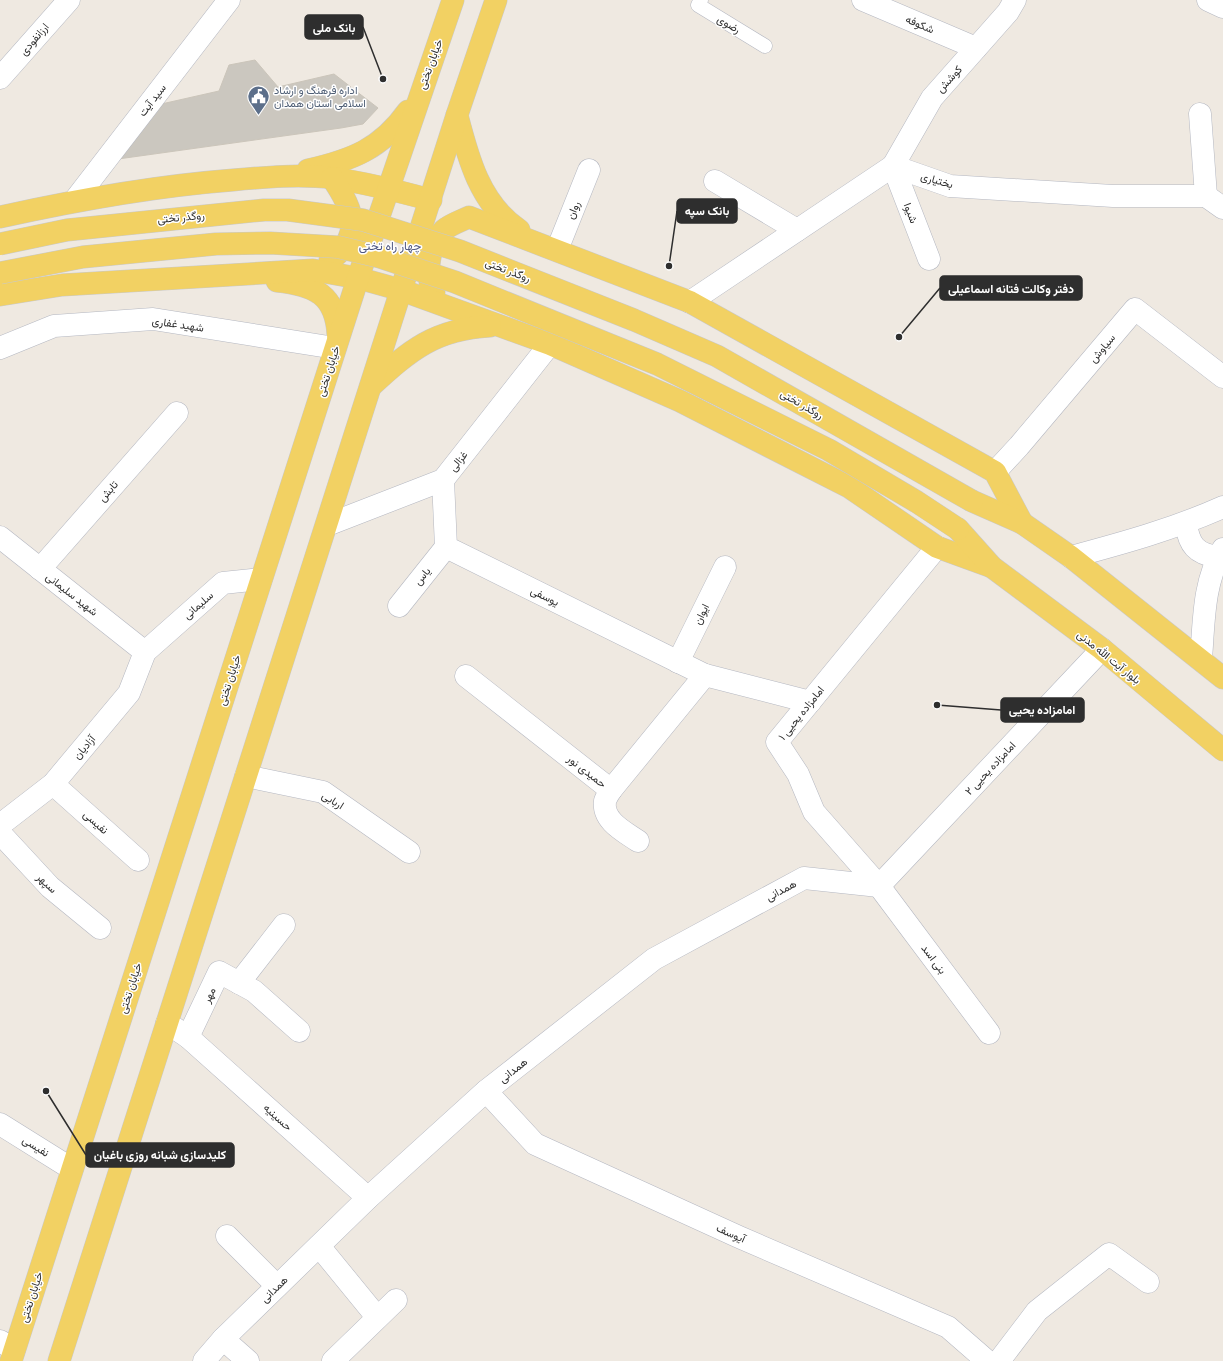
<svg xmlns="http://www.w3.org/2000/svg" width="1223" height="1361" font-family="'Fira Sans Condensed',Vazirmatn,sans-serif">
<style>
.building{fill:#cbc7bf;stroke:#cbc5ba}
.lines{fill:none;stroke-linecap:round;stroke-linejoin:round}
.service-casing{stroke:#b4b7c1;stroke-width:15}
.minor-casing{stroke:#b4b7c1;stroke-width:23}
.tertiary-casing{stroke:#b4b7c1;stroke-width:23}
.primary-casing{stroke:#c9c9c9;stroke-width:23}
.service{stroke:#fff;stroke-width:14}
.minor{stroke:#fff;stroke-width:22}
.tertiary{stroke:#fff;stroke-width:22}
.primary{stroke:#f2d163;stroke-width:22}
.primary-bridge-casing{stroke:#c9c9c9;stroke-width:23;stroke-linecap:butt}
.primary-bridge{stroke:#f2d163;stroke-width:22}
.labels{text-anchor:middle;stroke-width:3;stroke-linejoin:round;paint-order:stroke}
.street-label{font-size:11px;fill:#2e2e2e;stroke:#fff}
.service-label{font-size:11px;fill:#4e5e75;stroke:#fff;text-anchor:start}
.neighbourhood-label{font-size:12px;fill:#4d5680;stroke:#fff}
.leader{fill:none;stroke:#2e2e2e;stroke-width:1.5}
.callout-dot{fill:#2e2e2e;stroke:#fff;stroke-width:1.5}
.callout{fill:#2e2e2e;stroke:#2e2e2e;stroke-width:1.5}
.callout-label{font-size:12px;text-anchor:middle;font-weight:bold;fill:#fff}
</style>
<rect width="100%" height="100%" fill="#efe9e1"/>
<path class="building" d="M255,60L278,87L334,74L378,108L363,124L341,128L118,159L157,105L219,91L229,65Z"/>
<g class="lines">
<defs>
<path id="service" d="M701,0L698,5L765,46"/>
<g id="minor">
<path d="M863,0L976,48"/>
<path d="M1208,0L1223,7"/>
<path d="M0,78L69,0"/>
<path d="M1200,114L1206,196"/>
<path d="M715,181L797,230"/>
<path d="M75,200L229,0"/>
<path d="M557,250L589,170"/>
<path d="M929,259L893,166L932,98L1008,12L1015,0"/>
<path d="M690,302L893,166L950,186L1113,196H1206L1223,208"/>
<path d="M0,348L54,326L153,319L335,348"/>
<path d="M995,472L1019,446L1135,309L1223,377"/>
<path d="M443,480L446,547L705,675L810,702"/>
<path d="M327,525L443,480L550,344"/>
<path d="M0,537L145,652"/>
<path d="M937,547L777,742L798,774L814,812L879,886L989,1033"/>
<path d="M40,569L177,413"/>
<path d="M399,606L446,547"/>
<path d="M678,662L725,567"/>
<path d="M466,676L611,790L705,675"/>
<path d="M246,776L323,792L409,852"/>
<path d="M53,784L138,860"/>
<path d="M611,790C609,793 606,798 605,801C602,821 625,832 638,841"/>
<path d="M0,825L53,784L129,693L145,652L223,583L261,579"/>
<path d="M0,833L50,887L100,928"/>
<path d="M879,886L1102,649"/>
<path d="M239,983L284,925"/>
<path d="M167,1023L188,1037L368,1198"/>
<path d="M188,1037L219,972L254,991L299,1031"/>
<path d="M486,1091L535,1144L739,1237L948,1327L987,1361"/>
<path d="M0,1124L72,1169"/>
<path d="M227,1236L277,1286"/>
<path d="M319,1246L377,1317"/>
<path d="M223,1339L248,1361"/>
<path d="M0,1341L14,1350"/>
<path d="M204,1361L223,1339L368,1198L486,1091L654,959L804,878L879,886"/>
<path d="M333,1361L396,1300"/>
<path d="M999,1361L1037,1311L1109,1254L1148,1282"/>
</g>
<g id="tertiary">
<path d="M1186,524C1189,545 1196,554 1218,557"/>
<path d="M1071,557C1123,543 1174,529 1223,507"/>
<path d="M1201,659C1204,622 1203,582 1223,549"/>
</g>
<g id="primary">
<path d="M457,115C468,158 480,204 519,230"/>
<path d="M308,170C352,160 381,149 408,111"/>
<path d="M0,217C77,200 155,186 233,180C266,177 300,174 333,178C366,183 398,191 431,200"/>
<path d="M330,260C365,235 352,207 332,178"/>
<path d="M277,281C315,285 336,295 338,335"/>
<path d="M434,292C424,274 429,244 444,230C451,224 461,221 469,217L690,302L995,472L1022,523"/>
<path d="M0,295L62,285L313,270L358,278L401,290L550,344L680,401L849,487L937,547L992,567"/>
<path d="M371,386C410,350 435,329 490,326"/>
<path d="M972,501L1022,523L1071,557L1223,678"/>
<path d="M958,529L992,567L1102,649L1223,750"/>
<path d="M11,1361L358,278L453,0"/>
<path d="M59,1361L457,115L496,0"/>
</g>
</defs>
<use href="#service" class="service-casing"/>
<use href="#minor" class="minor-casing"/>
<use href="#tertiary" class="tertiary-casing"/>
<use href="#primary" class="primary-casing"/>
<use href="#service" class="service"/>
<use href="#minor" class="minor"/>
<use href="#tertiary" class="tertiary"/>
<use href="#primary" class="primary"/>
<defs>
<g id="primary-bridge">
<path d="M0,244L67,230L264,210H288L363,220L460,251L634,320L717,356L972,501"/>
<path d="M0,273L83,257L216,244L270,243L338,247L380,257L455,282L657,364L829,450L917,502L958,529"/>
</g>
</defs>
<use href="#primary-bridge" class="primary-bridge-casing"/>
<use href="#primary-bridge" class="primary-bridge"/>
</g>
<defs>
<symbol id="civic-pin" viewBox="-11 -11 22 30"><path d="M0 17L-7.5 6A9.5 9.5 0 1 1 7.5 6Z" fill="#5c6f8a" stroke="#fff"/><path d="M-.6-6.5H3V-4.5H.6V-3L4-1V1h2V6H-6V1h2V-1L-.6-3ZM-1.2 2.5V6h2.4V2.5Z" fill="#fff"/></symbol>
</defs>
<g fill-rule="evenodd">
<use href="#civic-pin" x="246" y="84" width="25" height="34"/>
</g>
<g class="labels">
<g class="street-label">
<text transform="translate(729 24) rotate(31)" y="4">رضوی</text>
<text transform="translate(920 24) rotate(23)" y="4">شکوفه</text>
<text transform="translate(34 39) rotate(-50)" y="4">ارزانفودی</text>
<text transform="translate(430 64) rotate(-70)" y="4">خیابان تختی</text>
<text transform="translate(949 79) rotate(-48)" y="4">کوشش</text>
<text transform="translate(152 100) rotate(-52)" y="4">سید آیت</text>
<text transform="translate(937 180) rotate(16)" y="4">بختیاری</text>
<text transform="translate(573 210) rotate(-68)" y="4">روان</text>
<text transform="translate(911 213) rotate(69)" y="4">شیوا</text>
<text transform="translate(181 217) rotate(-5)" y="4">روگذر تختی</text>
<text transform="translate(508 270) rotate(21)" y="4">روگذر تختی</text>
<text transform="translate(178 324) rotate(8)" y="4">شهید غفاری</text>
<text transform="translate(1102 348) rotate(-50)" y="4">سیاوش</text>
<text transform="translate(328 371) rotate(-72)" y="4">خیابان تختی</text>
<text transform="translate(802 404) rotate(30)" y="4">روگذر تختی</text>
<text transform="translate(458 461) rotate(-52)" y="4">غزالی</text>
<text transform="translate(108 491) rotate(-49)" y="4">تابش</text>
<text transform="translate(422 576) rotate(-51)" y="4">یاس</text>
<text transform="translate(72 594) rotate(38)" y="4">شهید سلیمانی</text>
<text transform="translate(545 596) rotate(26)" y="4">یوسفی</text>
<text transform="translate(198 605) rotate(-41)" y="4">سلیمانی</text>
<text transform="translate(701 614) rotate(-64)" y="4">ایوان</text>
<text transform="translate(1109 657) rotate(39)" y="4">بلوار آیت الله مدنی</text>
<text transform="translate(229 680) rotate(-72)" y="4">خیابان تختی</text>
<text transform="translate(801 713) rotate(-51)" y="4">امامزاده یحیی ۱</text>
<text transform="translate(84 747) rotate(-50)" y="4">آزادیان</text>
<text transform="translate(990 768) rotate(-47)" y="4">امامزاده یحیی ۲</text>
<text transform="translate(587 771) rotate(38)" y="4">حمیدی نور</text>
<text transform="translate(333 800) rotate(32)" y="4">اربابی</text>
<text transform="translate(96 822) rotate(42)" y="4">نفیسی</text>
<text transform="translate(47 883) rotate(44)" y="4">سپهر</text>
<text transform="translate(781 890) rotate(-28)" y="4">همدانی</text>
<text transform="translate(934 959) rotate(53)" y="4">بنی اسد</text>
<text transform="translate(130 988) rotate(-72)" y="4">خیابان تختی</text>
<text transform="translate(209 995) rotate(-65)" y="4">مهر</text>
<text transform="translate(513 1070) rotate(-38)" y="4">همدانی</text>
<text transform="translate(278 1117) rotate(42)" y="4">حسینیه</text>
<text transform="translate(36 1146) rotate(32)" y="4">نفیسی</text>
<text transform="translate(731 1233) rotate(24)" y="4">آیوسف</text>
<text transform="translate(274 1289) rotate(-44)" y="4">همدانی</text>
<text transform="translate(31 1297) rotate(-72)" y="4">خیابان تختی</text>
</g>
<g class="service-label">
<text x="274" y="94">اداره فرهنگ و ارشاد<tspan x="274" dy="13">اسلامی استان همدان</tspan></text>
</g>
<g class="neighbourhood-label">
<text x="390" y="250">چهار راه تختی</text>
</g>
</g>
<path class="leader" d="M383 79L363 27M669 266L677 211M899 337L940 288M937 705L1001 710M46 1091L86 1155"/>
<g class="callout-dot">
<circle cx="383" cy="79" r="4"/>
<circle cx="669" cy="266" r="4"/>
<circle cx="899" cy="337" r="4"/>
<circle cx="937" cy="705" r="4"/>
<circle cx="46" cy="1091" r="4"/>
</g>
<g class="callout">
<rect x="305" y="15" width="58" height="24" rx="4"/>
<rect x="677" y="199" width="60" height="24" rx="4"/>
<rect x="940" y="276" width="142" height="24" rx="4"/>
<rect x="1001" y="698" width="83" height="24" rx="4"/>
<rect x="86" y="1143" width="148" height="24" rx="4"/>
</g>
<g class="callout-label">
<text x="334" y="32">بانک ملی</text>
<text x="707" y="215">بانک سپه</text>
<text x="1011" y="293">دفتر وکالت فتانه اسماعیلی</text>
<text x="1042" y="714">امامزاده یحیی</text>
<text x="160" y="1159">کلیدسازی شبانه روزی باغیان</text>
</g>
</svg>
